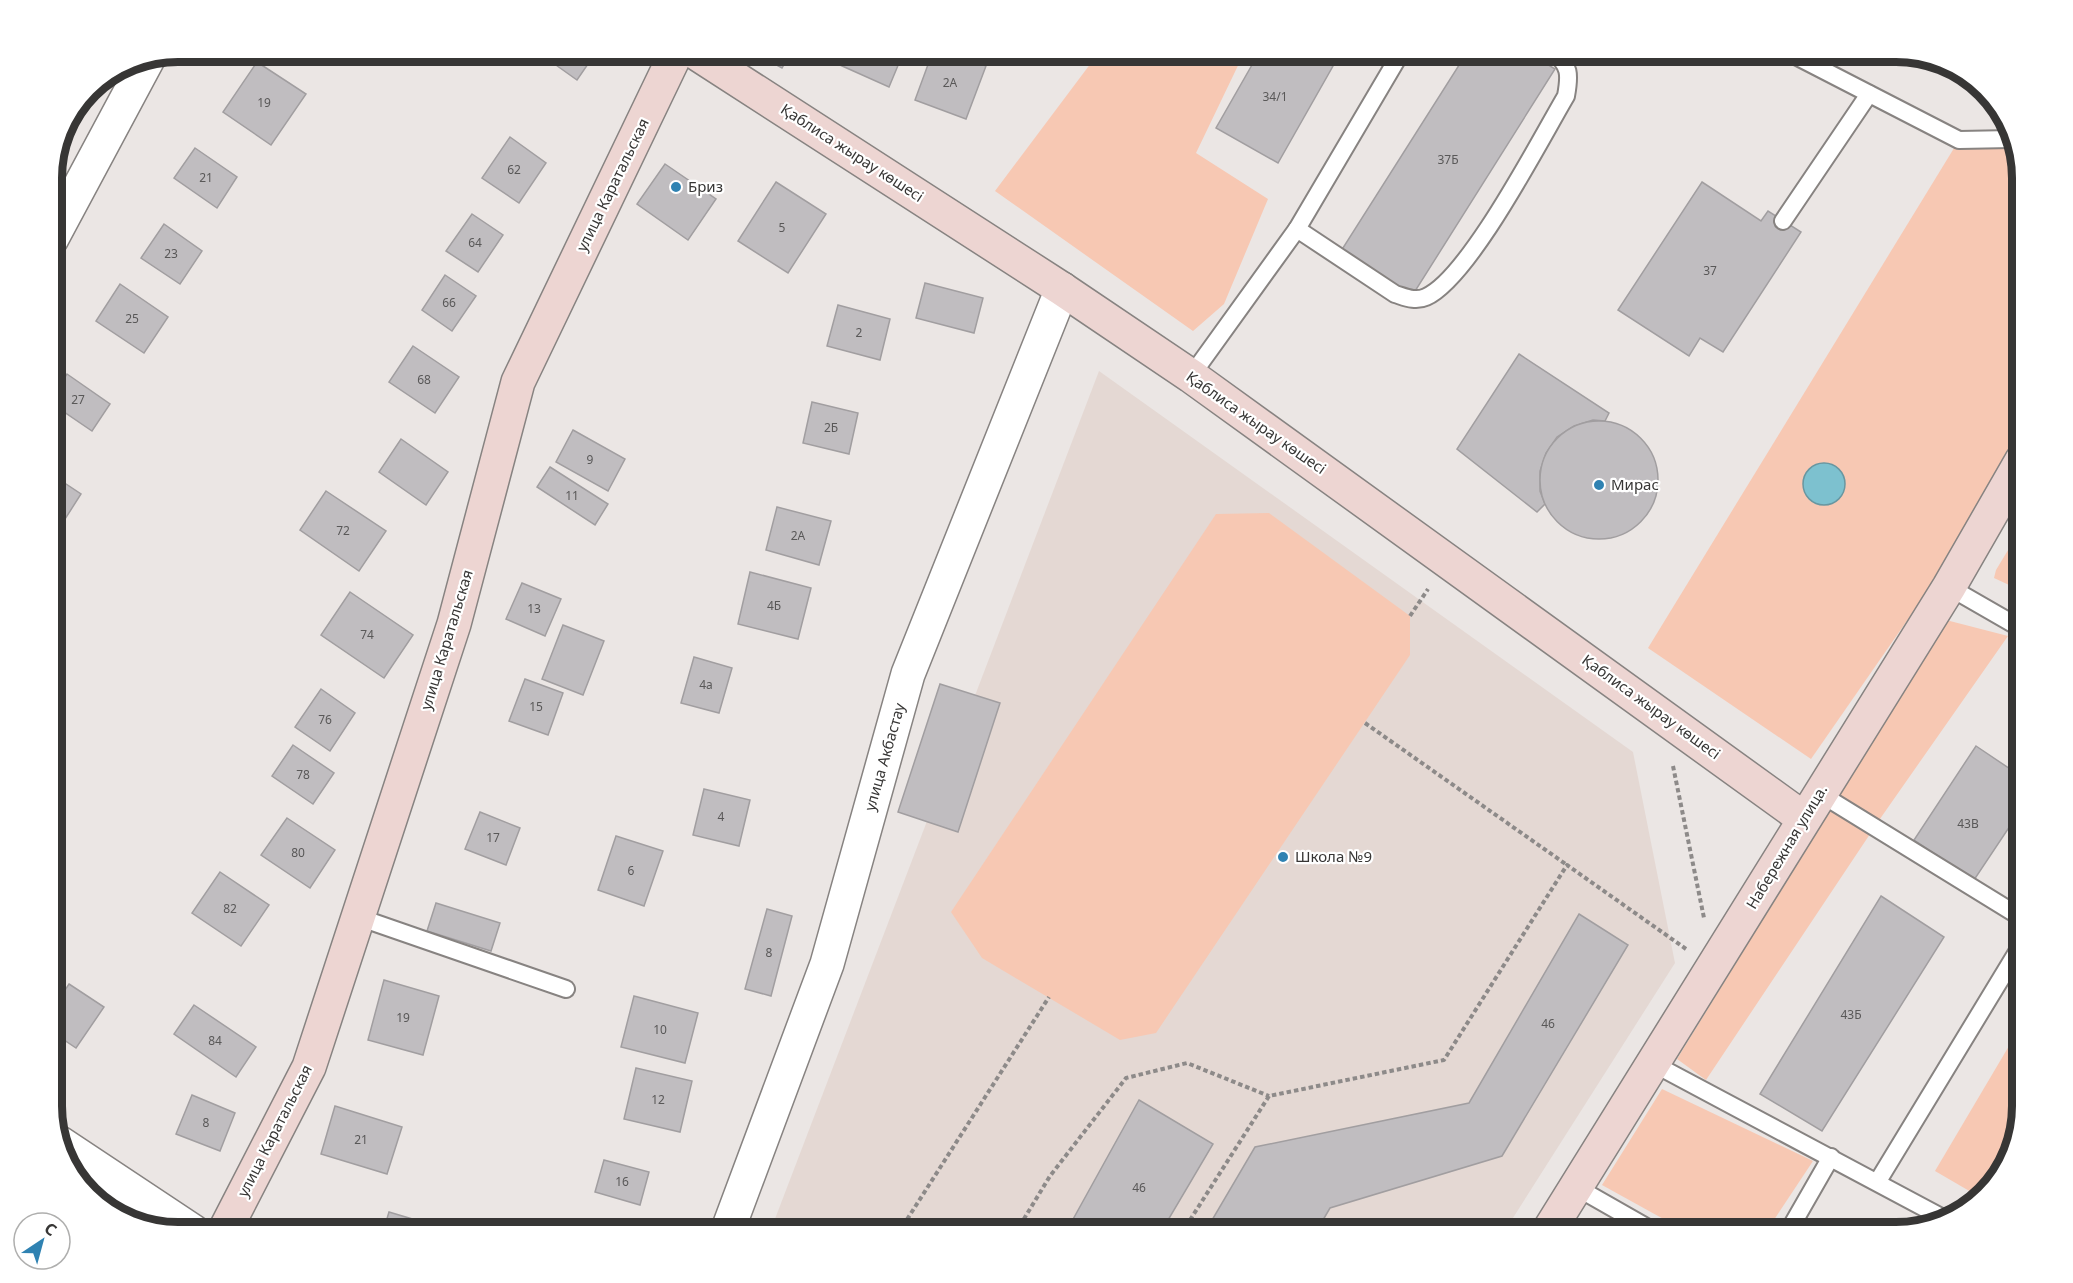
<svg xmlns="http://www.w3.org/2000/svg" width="2073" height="1283" font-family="'Noto Sans',sans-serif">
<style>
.built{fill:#e4d8d3}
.green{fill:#f7c8b3}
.water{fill:#7dc1cf;stroke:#6897a1;stroke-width:1.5}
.building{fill:#c0bdc0;stroke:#a19ea0;stroke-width:1.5}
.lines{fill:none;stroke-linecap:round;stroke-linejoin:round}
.lane-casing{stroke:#878381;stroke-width:20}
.street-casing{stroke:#878381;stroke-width:36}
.secondary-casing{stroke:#878381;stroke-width:36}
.path{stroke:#8d8a89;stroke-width:4;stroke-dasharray:4.5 3;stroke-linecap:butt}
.lane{stroke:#fff;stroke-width:16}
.street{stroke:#fff;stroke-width:33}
.secondary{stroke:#edd5d2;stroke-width:33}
.poi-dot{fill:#2f82b2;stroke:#fff;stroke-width:2}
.labels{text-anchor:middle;stroke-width:4.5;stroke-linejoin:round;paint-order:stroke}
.number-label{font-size:12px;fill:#595858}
.street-label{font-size:15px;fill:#373635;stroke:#fff}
.poi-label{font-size:15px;fill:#373635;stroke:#fff;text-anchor:start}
.rim{fill:none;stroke:#373635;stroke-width:8}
</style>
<rect width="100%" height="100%" fill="#ebe6e4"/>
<path class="built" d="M1099,371L1633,752L1675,963L1504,1232H770Z"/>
<g class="green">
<path d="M1100,51H1245L1196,153L1268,199L1224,304L1193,331L995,191Z"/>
<path d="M2012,139L2022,170V455L1811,759L1648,648L1959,140Z"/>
<path d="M1269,513L1410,616V655L1156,1033L1120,1040L982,958L951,912L1216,514Z"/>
<path d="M2022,527V591L1994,578L1996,570Z"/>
<path d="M1946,620L2008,636L1882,816L1706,1080L1677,1059Z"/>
<path d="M2022,1024V1106L2005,1169L1978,1196L1935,1171Z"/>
<path d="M1662,1089L1813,1161L1766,1232H1687L1602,1185Z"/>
</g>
<circle class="water" cx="1824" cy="484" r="21"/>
<g class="building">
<path d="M541,51H597L577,80L539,53Z"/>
<path d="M751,51H792L782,68Z"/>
<path d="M846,51H904L889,87L840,65Z"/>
<path d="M933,51H947L986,66L966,119L915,100Z"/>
<path d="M1260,51H1306L1333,66L1278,163L1216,128Z"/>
<path d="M1468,51H1526L1555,69L1412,296L1341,251Z"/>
<path d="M257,62L306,94L271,145L223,112Z"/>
<path d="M116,69L98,97L87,90L88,88Z"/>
<path d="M510,137L546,163L519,203L482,178Z"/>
<path d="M58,142L67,148L51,171V170Z"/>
<path d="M195,148L237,177L217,208L174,178Z"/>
<path d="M665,164L716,199L688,240L637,204Z"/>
<path d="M776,182L826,214L788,273L738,241Z"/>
<path d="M1702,182L1761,221L1768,211L1801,232L1723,352L1700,338L1689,356L1618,310Z"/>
<path d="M472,214L503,235L478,272L446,251Z"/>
<path d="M164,224L202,251L180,284L141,258Z"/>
<path d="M445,275L476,296L452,331L422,310Z"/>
<path d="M925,283L983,298L974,333L916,318Z"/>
<path d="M120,284L168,317L144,353L96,321Z"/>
<path d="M838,305L890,319L880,360L827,346Z"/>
<path d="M413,346L459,377L435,413L389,382Z"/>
<path d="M1519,354L1609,413L1605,421L1593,420L1574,426L1557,437L1546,453L1540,471V491L1545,504L1537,512L1457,449Z"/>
<path d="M67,374L110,404L92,431L51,403V397Z"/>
<path d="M812,402L858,413L849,454L803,443Z"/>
<circle cx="1599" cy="480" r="59"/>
<path d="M573,430L625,459L608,491L556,462Z"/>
<path d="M401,439L448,472L426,505L379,472Z"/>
<path d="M550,467L608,504L595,525L537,487Z"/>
<path d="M51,474L81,494L58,530L51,525Z"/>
<path d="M326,491L386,531L359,571L300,530Z"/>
<path d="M777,507L831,521L819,565L766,550Z"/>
<path d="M750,572L811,588L798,639L738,624Z"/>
<path d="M522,583L561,599L545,636L506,619Z"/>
<path d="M350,592L413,635L384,678L321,635Z"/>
<path d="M563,625L604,641L583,695L542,679Z"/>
<path d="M694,657L732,668L719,713L681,703Z"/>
<path d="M525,679L563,693L548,735L509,721Z"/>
<path d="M940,684L1000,703L958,832L898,812Z"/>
<path d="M321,689L355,713L330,751L295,727Z"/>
<path d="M293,745L334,773L313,804L272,776Z"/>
<path d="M1976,746L2022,777V808L1974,880L1914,840Z"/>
<path d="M704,789L750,800L739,846L693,835Z"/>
<path d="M480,812L520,828L506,865L465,849Z"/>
<path d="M287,818L335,850L310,888L261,855Z"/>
<path d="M616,836L663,851L644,906L598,890Z"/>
<path d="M220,872L269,905L241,946L192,913Z"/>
<path d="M1881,896L1944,937L1822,1131L1760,1094Z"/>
<path d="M436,903L500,923L491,951L427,931Z"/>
<path d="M767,909L792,916L771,996L745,989Z"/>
<path d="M1579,914L1628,945L1502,1156L1330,1208L1316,1232H1205L1255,1147L1469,1103Z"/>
<path d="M51,936L62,943L51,960Z"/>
<path d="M384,980L439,996L423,1055L368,1040Z"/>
<path d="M69,984L104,1007L76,1048L51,1031V1011Z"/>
<path d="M634,996L698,1013L685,1063L621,1047Z"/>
<path d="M194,1005L256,1047L236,1077L174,1034Z"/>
<path d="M636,1068L692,1081L680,1132L624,1119Z"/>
<path d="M192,1095L235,1113L220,1151L176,1134Z"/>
<path d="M1139,1100L1213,1144L1161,1232H1066Z"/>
<path d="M335,1106L402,1127L387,1174L321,1154Z"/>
<path d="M604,1160L649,1172L640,1205L595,1192Z"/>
<path d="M389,1212L456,1232H383Z"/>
</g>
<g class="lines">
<defs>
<g id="lane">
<path d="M1786,51L1959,140L2012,139"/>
<path d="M1783,221L1869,94"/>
<path d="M1297,229L1395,294C1405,297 1415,302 1426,297C1469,278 1540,140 1566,96C1570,74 1570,66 1553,51"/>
<path d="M1191,376L1297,229L1402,51"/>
<path d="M1949,587L2022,629"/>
<path d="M1819,793L2022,918"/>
<path d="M358,917L566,989"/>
<path d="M1654,1064L1945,1219"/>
<path d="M1878,1181L2022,944"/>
<path d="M1576,1187L1655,1232"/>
<path d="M1788,1232L1831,1157"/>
</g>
<g id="street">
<path d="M51,240L149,57"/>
<path d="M60,1143L194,1232"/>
<path d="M727,1232L827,964L908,674L1062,289"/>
</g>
<g id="secondary">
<path d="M693,51L1062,289L1191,376L1803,818"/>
<path d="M224,1232L309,1067L454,624L518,382L677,51"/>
<path d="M1548,1232L1949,587L2022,460"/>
</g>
</defs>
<use href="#lane" class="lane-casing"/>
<use href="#street" class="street-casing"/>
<use href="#secondary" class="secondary-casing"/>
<g class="path">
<path d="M1410,616L1428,589"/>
<path d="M1365,723L1567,865"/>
<path d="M1673,766L1704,918"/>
<path d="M1190,1220L1269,1096L1444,1060L1567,865L1686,949"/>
<path d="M899,1232L1049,997"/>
<path d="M1016,1232L1050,1176L1126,1078L1187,1063L1269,1096"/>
</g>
<use href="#lane" class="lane"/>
<use href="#street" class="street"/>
<use href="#secondary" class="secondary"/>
</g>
<g class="poi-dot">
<circle cx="676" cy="187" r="6"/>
<circle cx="1599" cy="485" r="6"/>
<circle cx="1283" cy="857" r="6"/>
</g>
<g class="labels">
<g class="number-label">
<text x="950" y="87">2А</text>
<text x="1275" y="101">34/1</text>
<text x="264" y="107">19</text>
<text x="1448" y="164">37Б</text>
<text x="514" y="174">62</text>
<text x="206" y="182">21</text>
<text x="782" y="232">5</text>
<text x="475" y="247">64</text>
<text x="171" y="258">23</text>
<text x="1710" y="275">37</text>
<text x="449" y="307">66</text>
<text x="132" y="323">25</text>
<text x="859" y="337">2</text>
<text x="424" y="384">68</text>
<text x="78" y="404">27</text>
<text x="831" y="432">2Б</text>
<text x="590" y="464">9</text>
<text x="572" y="500">11</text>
<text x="343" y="535">72</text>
<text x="798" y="540">2А</text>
<text x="774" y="610">4Б</text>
<text x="534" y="613">13</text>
<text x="367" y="639">74</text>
<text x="706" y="689">4а</text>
<text x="536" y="711">15</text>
<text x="325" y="724">76</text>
<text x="303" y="779">78</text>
<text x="721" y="821">4</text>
<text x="1968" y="828">43В</text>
<text x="493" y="842">17</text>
<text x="298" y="857">80</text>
<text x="631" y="875">6</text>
<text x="230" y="913">82</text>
<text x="769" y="957">8</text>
<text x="1851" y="1019">43Б</text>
<text x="403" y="1022">19</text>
<text x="1548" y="1028">46</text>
<text x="660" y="1034">10</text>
<text x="215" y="1045">84</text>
<text x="658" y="1104">12</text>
<text x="206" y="1127">8</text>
<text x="361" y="1144">21</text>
<text x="622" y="1186">16</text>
<text x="1139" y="1192">46</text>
</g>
<g class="street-label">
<text transform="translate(852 153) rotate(33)" y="5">Қаблиса жырау көшесі</text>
<text transform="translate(613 185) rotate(-64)" y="5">улица Каратальская</text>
<text transform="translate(1256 423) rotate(35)" y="5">Қаблиса жырау көшесі</text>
<text transform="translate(447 640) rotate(-73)" y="5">улица Каратальская</text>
<text transform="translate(1651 707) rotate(36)" y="5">Қаблиса жырау көшесі</text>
<text transform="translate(885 757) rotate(-74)" y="5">улица Акбастау</text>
<text transform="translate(1787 847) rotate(-59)" y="5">Набережная улица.</text>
<text transform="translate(275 1131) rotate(-63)" y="5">улица Каратальская</text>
</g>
<g class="poi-label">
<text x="688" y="192">Бриз</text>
<text x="1611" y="490">Мирас</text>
<text x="1295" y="862">Школа №9</text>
</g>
</g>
<path d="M0 0H2073V1283H0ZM178 62H1896A116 116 0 0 1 2012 178V1106A116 116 0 0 1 1896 1222H178A116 116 0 0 1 62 1106V178A116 116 0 0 1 178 62Z" fill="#fff" fill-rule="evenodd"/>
<path class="rim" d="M178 62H1896A116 116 0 0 1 2012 178V1106A116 116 0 0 1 1896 1222H178A116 116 0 0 1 62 1106V178A116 116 0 0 1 178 62Z"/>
<g transform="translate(42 1241) rotate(36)"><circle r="28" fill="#ffffff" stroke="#afafae" stroke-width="1.5"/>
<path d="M0-4.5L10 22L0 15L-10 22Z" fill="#2f82b2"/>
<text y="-9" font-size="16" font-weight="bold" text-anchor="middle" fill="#373635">С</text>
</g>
</svg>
